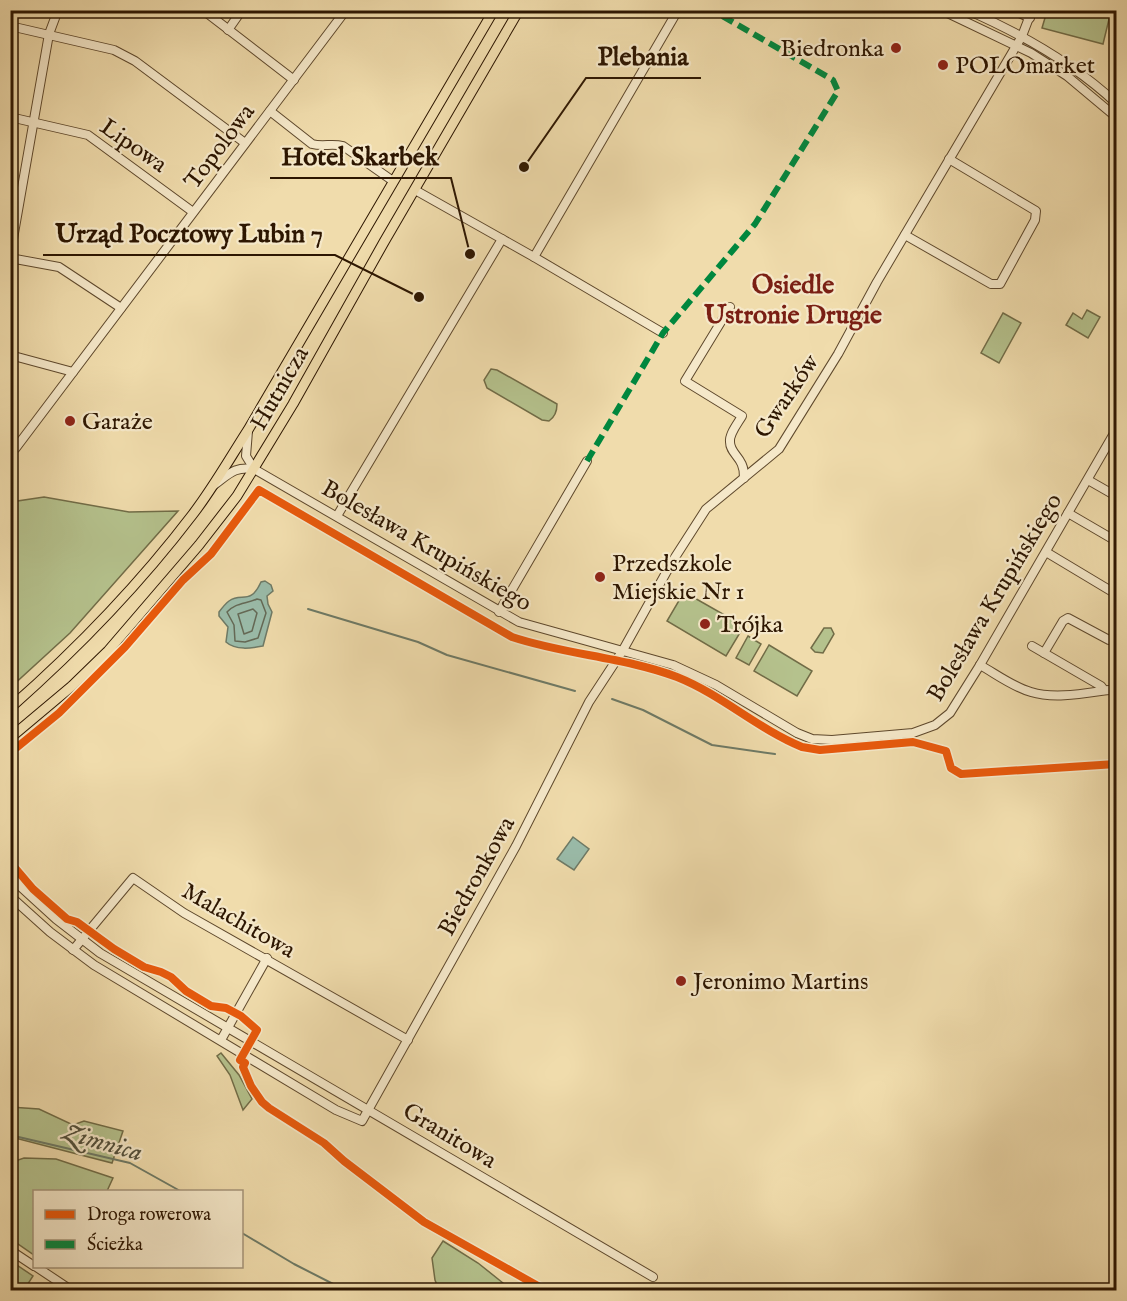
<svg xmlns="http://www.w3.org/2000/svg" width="1127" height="1301" font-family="'IM FELL English',serif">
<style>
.green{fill:#b5c28d;stroke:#716c47;stroke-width:1.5}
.water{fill:#9abcaa;stroke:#6e7a66;stroke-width:1.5}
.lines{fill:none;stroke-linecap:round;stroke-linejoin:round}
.shore{stroke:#646956;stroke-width:1.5}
.stream{stroke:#6e7a66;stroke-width:2}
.minor-casing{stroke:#5e482c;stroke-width:10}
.major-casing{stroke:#2d1601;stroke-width:11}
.minor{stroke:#f5e8c9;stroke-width:8}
.major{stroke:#f0dcac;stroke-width:9}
.quiet{stroke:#00873e;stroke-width:6;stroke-dasharray:12 6;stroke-linecap:butt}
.cycleway-casing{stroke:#f5e8c9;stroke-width:11}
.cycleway{stroke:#e8590c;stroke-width:8}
.poi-dot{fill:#8f2418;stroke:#f5e8c9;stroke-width:2}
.labels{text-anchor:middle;stroke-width:4.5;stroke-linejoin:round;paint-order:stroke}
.poi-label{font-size:24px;fill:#2d1601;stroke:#f5e8c9;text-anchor:start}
.street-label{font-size:24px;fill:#2d1601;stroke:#f5e8c9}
.neighbourhood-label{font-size:26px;font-weight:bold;fill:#7a1f14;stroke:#f5e8c9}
.water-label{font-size:26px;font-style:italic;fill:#53503c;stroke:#f5e8c9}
.leader{fill:none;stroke:#2d1601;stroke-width:2}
.callout-dot{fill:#2d1601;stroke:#f5e8c9;stroke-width:2}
.callout-label{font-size:26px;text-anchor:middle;font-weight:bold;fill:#2d1601;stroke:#f5e8c9;stroke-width:4.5;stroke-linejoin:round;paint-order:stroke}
</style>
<rect width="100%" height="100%" fill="#f0dcac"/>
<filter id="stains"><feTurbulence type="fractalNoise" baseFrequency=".00333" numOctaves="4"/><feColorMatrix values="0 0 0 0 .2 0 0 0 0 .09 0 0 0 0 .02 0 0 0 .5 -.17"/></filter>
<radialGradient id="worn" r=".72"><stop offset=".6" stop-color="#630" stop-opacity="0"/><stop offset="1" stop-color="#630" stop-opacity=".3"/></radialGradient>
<g class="green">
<path d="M1047,11H1111L1103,44L1042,28Z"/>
<path d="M1087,310L1100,317L1088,338L1066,325L1073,313L1082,319Z"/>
<path d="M1003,313L1021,323L999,363L981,353Z"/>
<path d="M491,369L497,370L557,404C557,412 555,417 549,421L542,420L487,388L484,380Z"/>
<path d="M44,497L129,512L178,511L70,633L11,687V502Z"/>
<path d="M684,592L744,626L726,656L667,621Z"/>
<path d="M824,628H831L834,634L823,653L815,652L811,648Z"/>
<path d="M748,636L761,644L749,665L736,658Z"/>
<path d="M769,645L812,671L797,696L754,671Z"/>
<path d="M221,1053L239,1075L252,1099L243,1110L230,1075L217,1056Z"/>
<path d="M10,1107L39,1109L73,1125L84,1121L123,1131L112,1163L11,1137Z"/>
<path d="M24,1158L56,1159L113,1178L107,1191L34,1192V1255L11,1239V1175L18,1160Z"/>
<path d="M443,1241L478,1263L503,1283L488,1290H439L435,1280L432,1258Z"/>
<path d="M11,1261L33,1276L24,1290H11Z"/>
</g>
<g class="water">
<path d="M265,581L271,585L273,591L267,596L268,604L272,612L263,646C252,648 236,651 226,642L228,627L219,616V612C222,608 225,604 229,601C242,592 250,606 261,582Z"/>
<path d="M573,837L589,849L574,870L557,859Z"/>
</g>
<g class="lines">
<g class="shore">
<path d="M257,599L261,600L266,613L258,638L245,642L235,641L234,625L227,612C235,603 246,604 257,599Z"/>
<path d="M253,609L257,613L252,631L244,634L238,614Z"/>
</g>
<g class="stream">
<path d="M308,609L418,642L447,655L575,691"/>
<path d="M612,699L643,710L712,745L775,754"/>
<path d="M10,1135L130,1163L182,1192"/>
<path d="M242,1233L294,1264L345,1290"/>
</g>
<defs>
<g id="minor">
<path d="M203,10L294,80"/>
<path d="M941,10L1031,53L1067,76L1116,117"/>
<path d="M967,10C1022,34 1073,63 1116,103"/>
<path d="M1013,10L1030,18"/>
<path d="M10,26L114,50L135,61L245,143"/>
<path d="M228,30L242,10"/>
<path d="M270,111L312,144C323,147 332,143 343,146L393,181"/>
<path d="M10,117L88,135L193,212"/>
<path d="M415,190L502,239"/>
<path d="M905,235L991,284H1000L1035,220L1036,211L949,159"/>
<path d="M10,256L49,34L58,10"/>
<path d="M534,257L663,333"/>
<path d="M10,258L59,267L121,308"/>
<path d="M730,307L685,381L742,416C738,423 729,434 730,442C730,455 745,457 744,478"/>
<path d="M10,355L73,372"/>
<path d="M248,431L246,456L254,469"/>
<path d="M10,447L15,449L346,10"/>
<path d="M1088,480L1116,496"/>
<path d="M214,485C229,474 235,466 254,469L519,622L673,665L716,685L797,733L812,739L832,740L913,733L935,725L950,713L980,665L1116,430"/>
<path d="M1068,513L1116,541"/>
<path d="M337,516L502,239L534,257L678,10"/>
<path d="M1046,552L1116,594"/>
<path d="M499,612L587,461"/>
<path d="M1032,646L1101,686L1104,690"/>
<path d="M1044,653L1063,621L1068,618L1109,640L1116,642"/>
<path d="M980,665C996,674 1013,687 1031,692C1057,700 1090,692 1116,689"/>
<path d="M10,877L56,919L100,953L653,1277"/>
<path d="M10,896L50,932L94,965L336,1110L362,1121L516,846L589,702L623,650L672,562L706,509L779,449L838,354L877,282L1022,36L1032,10"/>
<path d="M73,950L133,878L184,913L408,1040"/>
<path d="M221,1040L267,958"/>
<path d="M10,1250L34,1266"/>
<path d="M35,1266L71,1290"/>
</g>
<g id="major">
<path d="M10,708C77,649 139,585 193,514C213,488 230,458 248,430L494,10"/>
<path d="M10,738L72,686L108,651L199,545L237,496L293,404L384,242L519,10"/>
</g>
</defs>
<use href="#minor" class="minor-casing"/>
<use href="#major" class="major-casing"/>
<use href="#minor" class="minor"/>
<use href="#major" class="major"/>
<path class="quiet" d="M587,461L663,333L755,224L838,91L833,80L712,10"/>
<defs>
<g id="cycleway">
<path d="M10,753L59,713L125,647L183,580L211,554L259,490L512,637C566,655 624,657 677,677C722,695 758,729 802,747L820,750L913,742L946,751L951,768L961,774L1116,764"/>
<path d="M10,862L33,889L67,919L77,922L114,949L144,967L161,972L171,977L186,991L211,1006L226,1008L241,1016L257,1030L240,1060L245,1063L243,1067L251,1086L262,1102L269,1108L324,1143L344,1161L424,1222L545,1290"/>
</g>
</defs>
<use href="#cycleway" class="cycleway-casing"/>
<use href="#cycleway" class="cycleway"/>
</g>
<g class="poi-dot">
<circle cx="896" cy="48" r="6"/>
<circle cx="943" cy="65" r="6"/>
<circle cx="70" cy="421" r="6"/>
<circle cx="600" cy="577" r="6"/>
<circle cx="705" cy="624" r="6"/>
<circle cx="681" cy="981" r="6"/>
</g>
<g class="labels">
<g class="poi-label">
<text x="884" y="56" text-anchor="end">Biedronka</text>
<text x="955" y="73">POLOmarket</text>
<text x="82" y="429">Garaże</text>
<text x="612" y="571">Przedszkole<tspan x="612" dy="28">Miejskie Nr 1</tspan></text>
<text x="717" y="632">Trójka</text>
<text x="693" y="989">Jeronimo Martins</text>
</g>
<g class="street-label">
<text transform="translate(134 145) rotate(35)" y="8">Lipowa</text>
<text transform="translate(219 146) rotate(-53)" y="8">Topolowa</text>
<text transform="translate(279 388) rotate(-60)" y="8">Hutnicza</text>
<text transform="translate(786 396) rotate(-56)" y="8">Gwarków</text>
<text transform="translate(427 545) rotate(30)" y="8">Bolesława Krupińskiego</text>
<text transform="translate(994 597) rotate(-59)" y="8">Bolesława Krupińskiego</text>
<text transform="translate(476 876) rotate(-61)" y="8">Biedronkowa</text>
<text transform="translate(239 920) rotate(30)" y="8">Malachitowa</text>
<text transform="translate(450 1135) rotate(31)" y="8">Granitowa</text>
</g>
<g class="neighbourhood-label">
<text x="793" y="293">Osiedle<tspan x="793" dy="30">Ustronie Drugie</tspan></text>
</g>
<g class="water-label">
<text transform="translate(103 1141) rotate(16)" y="9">Zimnica</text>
</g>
</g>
<path class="leader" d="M524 167L586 78H701M470 254L451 178H270M419 297L335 255H43"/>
<g class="callout-dot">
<circle cx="524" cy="167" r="6"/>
<circle cx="470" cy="254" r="6"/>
<circle cx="419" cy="297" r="6"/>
</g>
<g class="callout-label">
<text x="643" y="65">Plebania</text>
<text x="360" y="165">Hotel Skarbek</text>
<text x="189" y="242">Urząd Pocztowy Lubin 7</text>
</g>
<rect width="1127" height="1301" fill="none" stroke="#f0dcac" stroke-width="36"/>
<rect x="12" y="12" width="1103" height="1277" fill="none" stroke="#2d1601" stroke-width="3"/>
<rect x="18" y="18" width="1091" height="1265" fill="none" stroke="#2d1601" stroke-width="1.5"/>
<rect x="33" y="1190" width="210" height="78" fill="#f5e8c9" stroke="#a59479" stroke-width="1.5"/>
<rect x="45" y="1210" width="30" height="9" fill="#e8590c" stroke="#a59479" stroke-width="1.5"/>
<text x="87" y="1220" font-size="18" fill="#2d1601">Droga rowerowa</text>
<rect x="45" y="1240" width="30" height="9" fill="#00873e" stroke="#a59479" stroke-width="1.5"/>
<text x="87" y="1250" font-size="18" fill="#2d1601">Ścieżka</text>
<rect width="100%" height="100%" filter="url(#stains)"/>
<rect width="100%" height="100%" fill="url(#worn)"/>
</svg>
